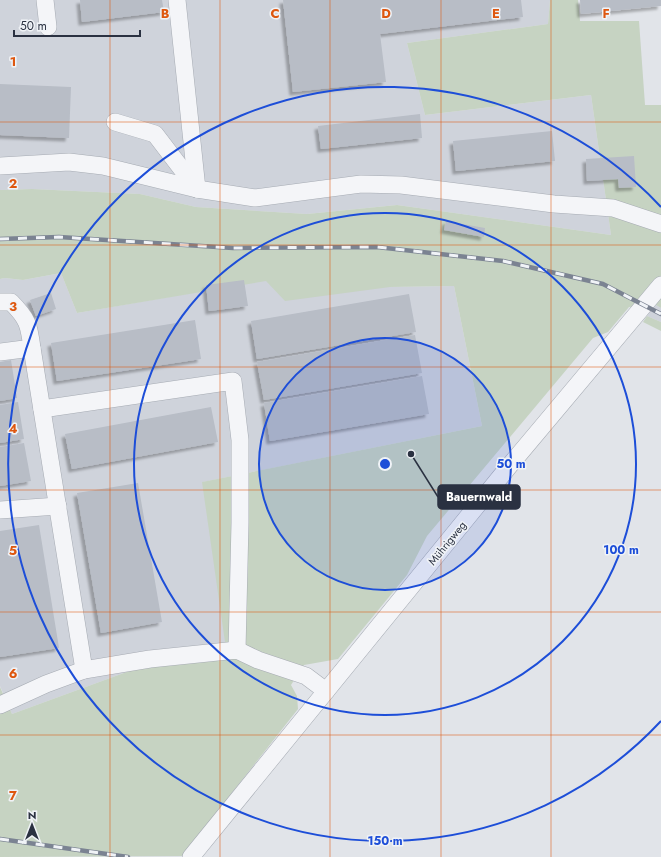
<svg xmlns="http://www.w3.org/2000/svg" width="661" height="857" font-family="Jost,sans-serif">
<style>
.built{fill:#cfd3db}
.green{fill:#c6d3c2}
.building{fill:#b8bdc6;filter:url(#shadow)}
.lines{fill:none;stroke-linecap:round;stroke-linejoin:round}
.minor-casing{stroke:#a6abb3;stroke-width:18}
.minor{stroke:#f4f5f8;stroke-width:17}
.rail-casing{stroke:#7b8392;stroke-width:4.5}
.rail{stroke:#f0f3f7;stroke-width:3;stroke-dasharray:9;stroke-linecap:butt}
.grid{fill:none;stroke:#de570f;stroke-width:1;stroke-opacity:0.55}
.ring{fill:none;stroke:#1d4ed8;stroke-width:2}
.labels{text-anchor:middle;stroke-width:3;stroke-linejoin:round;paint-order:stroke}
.street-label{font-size:11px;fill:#2a3141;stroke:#f0f3f7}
.grid-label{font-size:13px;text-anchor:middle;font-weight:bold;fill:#de570f;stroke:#f0f3f7;stroke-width:3;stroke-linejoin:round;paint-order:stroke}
.centre{fill:#1d4ed8;stroke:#f0f3f7;stroke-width:2}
.ring-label{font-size:12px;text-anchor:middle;font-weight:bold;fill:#1d4ed8;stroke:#f0f3f7;stroke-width:3;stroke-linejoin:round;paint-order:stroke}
.leader{fill:none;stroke:#2a3141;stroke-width:1.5}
.callout-dot{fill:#2a3141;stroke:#f0f3f7;stroke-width:1.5}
.callout{fill:#2a3141;stroke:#2a3141;stroke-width:1.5}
.callout-label{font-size:12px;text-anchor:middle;font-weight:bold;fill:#fff}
</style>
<defs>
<filter id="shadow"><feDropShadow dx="-3.5" dy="3.5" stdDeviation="1" flood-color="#0004"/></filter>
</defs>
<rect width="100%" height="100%" fill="#e1e4e9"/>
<g class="built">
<path d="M0,0H550L548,24L407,43L425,115L591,95L611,235L397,205L307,214L196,207L140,194L32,189L0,190Z"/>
<path d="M61,273L77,313L266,280L390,287L454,286L482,426L203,482L226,642L162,659L12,714L0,686V279L5,278L23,280Z"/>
<path d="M656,305L661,308V322L647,316Z"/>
</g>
<g class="green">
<path d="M550,0H578L580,21H639L645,105H661V308L656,305L629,307L608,332L593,338L427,536L407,575L338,659L304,665L291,685L297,696L298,709L182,856L0,857V687L12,714L162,659L225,642L202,482L482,426L454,286L390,287L285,301L266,281L77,313L61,273L23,280L5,278L0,279V190L32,189L140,194L196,207L307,214L397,205L611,235L591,95L425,115L407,43L548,24Z"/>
<path d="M647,316L661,322V331L643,322Z"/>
</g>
<g class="building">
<path d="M80,0H162L164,12L82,22Z"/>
<path d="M283,0H521L523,17L380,34L386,82L293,92Z"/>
<path d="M580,0H661V6L581,14Z"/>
<path d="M0,84L71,87L69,138L0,135Z"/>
<path d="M420,114L422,138L321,149L318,126Z"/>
<path d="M552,131L555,161L456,171L453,141Z"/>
<path d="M634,156L636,187L619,188L618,179L587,181L586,159Z"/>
<path d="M446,221L485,228L484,237L444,230Z"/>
<path d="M244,280L248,306L209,311L206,285Z"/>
<path d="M51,293L56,309L36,316L30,300Z"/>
<path d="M409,294L416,332L257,359L251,321Z"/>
<path d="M195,320L201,359L57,381L51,343Z"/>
<path d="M415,335L422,373L264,400L257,362Z"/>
<path d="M11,360L17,398L0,401V362Z"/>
<path d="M422,376L429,414L270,441L264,403Z"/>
<path d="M18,402L24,439L0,443V405Z"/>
<path d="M211,407L218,442L72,469L65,434Z"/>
<path d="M24,443L31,481L0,486V447Z"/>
<path d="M138,483L162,622L101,633L77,493Z"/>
<path d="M39,525L59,648L0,657V531Z"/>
</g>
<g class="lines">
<defs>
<g id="minor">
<path d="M45,0L48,27"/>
<path d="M177,0L197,189"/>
<path d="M115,122L155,134L197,189"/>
<path d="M0,166L69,162L103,166L197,189L255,198L361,184L401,185L554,204L613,208L661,224"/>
<path d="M0,302H11C28,319 29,325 32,348L0,352"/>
<path d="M32,348L84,670"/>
<path d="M42,409L233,381L240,440V523L237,650"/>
<path d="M0,510L58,506"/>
<path d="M0,705L46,684L84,670L150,659L237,650L258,660L306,676L326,691"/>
<path d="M191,857L510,465L661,285"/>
</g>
</defs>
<use href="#minor" class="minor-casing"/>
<use href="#minor" class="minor"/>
<defs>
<g id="rail">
<path d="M0,239L59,237L233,248L377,247L503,261L603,284L661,314"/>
<path d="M0,839L128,857"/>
</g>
</defs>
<use href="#rail" class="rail-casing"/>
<use href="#rail" class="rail"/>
</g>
<path class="grid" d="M110,0V857M220,0V857M330,0V857M441,0V857M551,0V857M0,122H661M0,245H661M0,367H661M0,490H661M0,612H661M0,735H661"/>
<circle cx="385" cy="464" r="126" fill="#1d4ed8" fill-opacity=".12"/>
<g class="ring">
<circle cx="385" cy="464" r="126"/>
<circle cx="385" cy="464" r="251"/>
<path d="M661 721A377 377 0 1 1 661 207"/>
</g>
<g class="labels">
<g class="street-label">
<text transform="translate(447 543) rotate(-51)" y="4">Mührigweg</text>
</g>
</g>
<g class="grid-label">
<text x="165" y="18">B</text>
<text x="275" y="18">C</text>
<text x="386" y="18">D</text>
<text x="496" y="18">E</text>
<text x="606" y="18">F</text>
<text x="13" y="66">1</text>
<text x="13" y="188">2</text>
<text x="13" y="311">3</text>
<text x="13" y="433">4</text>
<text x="13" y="555">5</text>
<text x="13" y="678">6</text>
<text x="13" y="800">7</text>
</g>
<circle cx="385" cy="464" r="6" class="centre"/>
<g class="ring-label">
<text x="511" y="468">50 m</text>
<text x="621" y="554">100 m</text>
<text x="385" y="845">150 m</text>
</g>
<path class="leader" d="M411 454L438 497"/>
<circle class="callout-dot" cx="411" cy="454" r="4"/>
<rect class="callout" x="438" y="485" width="82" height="24" rx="4"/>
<g class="callout-label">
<text x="479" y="501">Bauernwald</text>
</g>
<g transform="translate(32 825)" stroke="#f0f3f7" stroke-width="3" paint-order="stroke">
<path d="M0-3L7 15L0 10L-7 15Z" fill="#2a3141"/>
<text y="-6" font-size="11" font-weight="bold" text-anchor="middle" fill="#2a3141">N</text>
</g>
<path d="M14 30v6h126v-6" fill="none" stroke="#2a3141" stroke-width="2"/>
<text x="20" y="30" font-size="12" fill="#2a3141" stroke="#f0f3f7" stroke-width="3" paint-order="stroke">50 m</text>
</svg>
